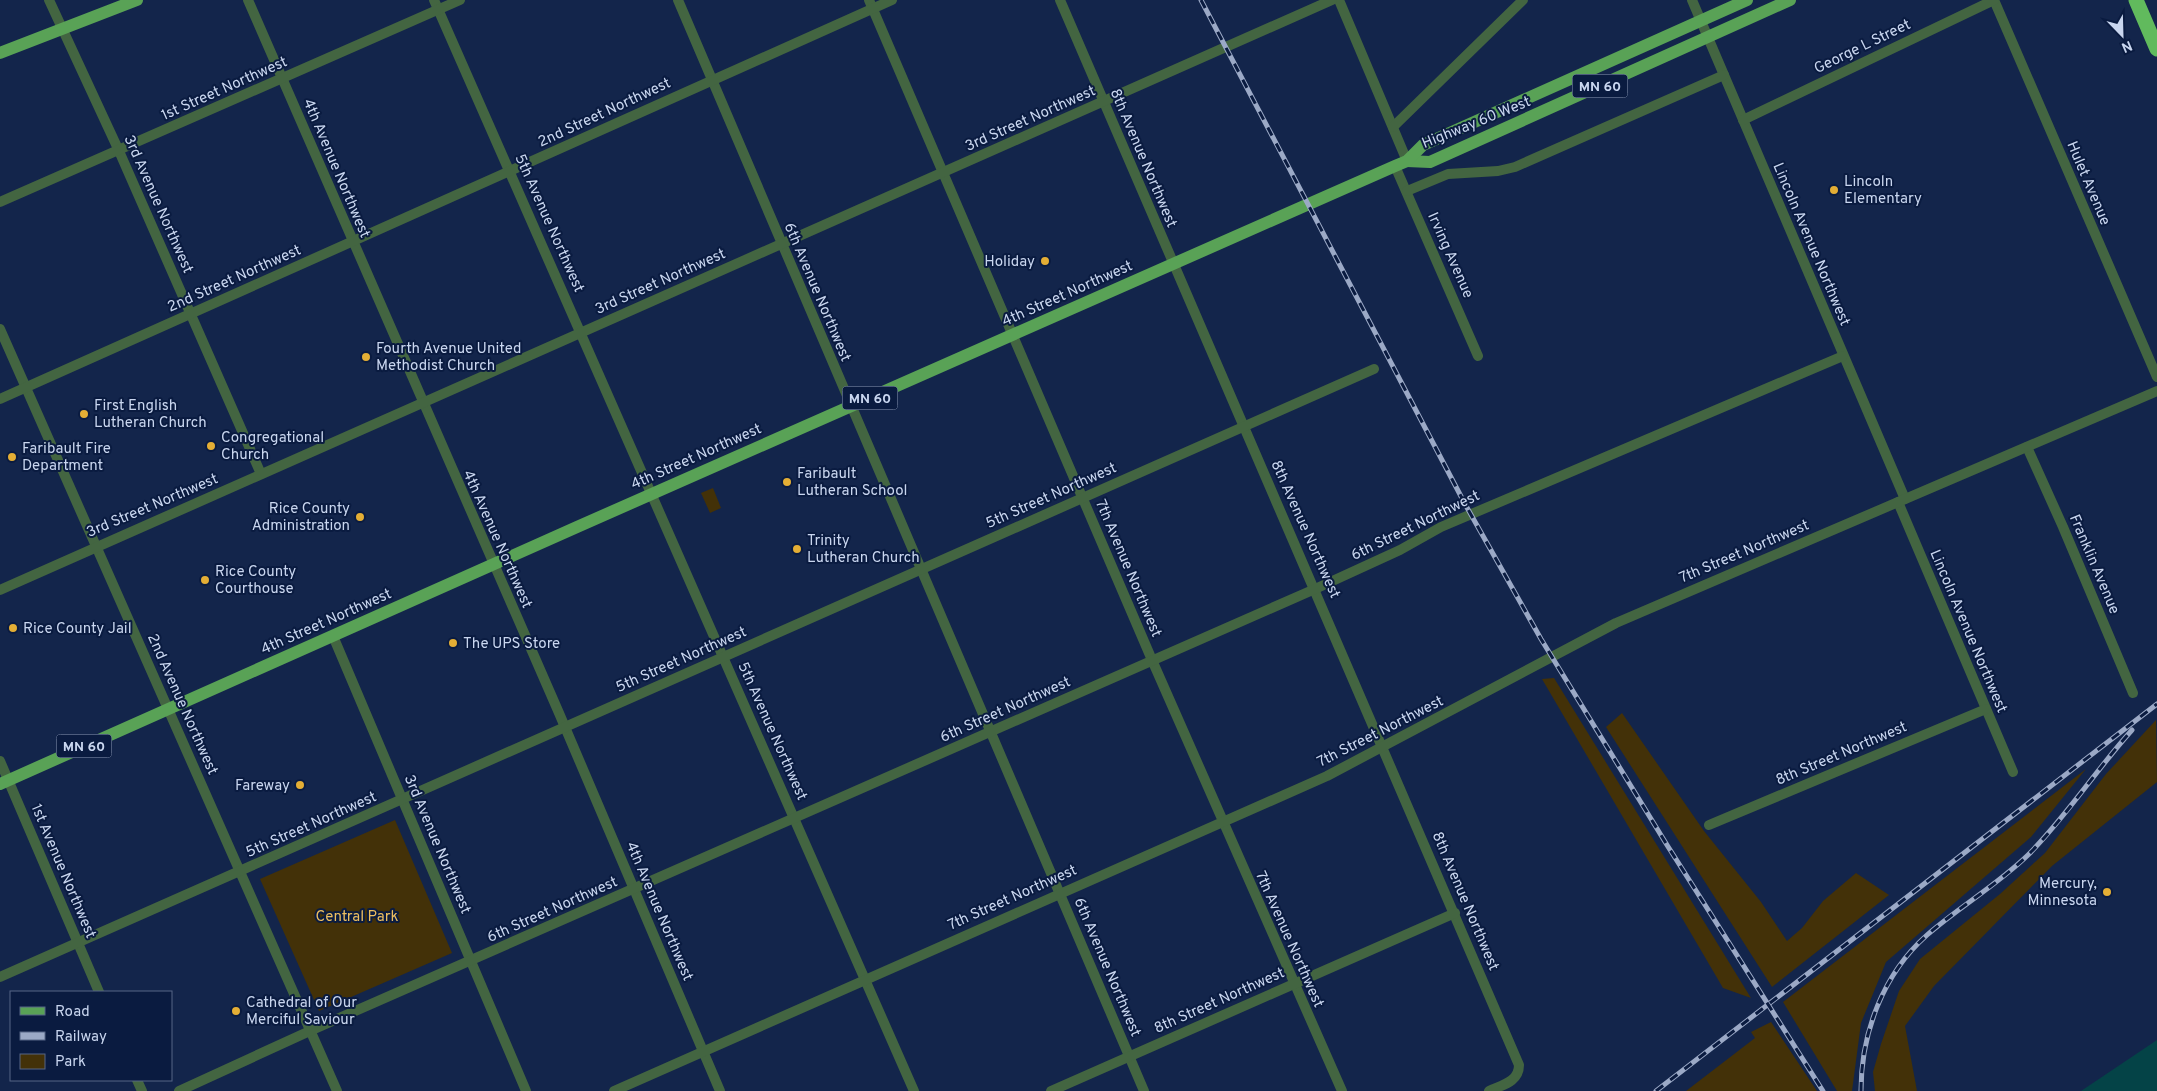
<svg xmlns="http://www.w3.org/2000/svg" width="2157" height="1091" font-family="Overpass,sans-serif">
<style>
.green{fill:#433108}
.water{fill:#044347}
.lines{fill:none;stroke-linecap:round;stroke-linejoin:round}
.minor{stroke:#436541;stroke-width:10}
.major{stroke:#59a256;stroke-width:12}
.highway{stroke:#61ba5d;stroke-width:15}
.rail-casing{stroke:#9ba9c6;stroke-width:5}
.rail{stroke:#0a1b40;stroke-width:3;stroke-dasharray:9;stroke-linecap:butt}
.poi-dot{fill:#e4ae35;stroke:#0a1b40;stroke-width:2}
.labels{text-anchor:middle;stroke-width:4;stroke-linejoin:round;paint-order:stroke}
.shield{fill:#0a1b40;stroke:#909eba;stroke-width:1}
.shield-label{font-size:14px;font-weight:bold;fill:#c9d6ef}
.street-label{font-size:15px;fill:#c9d6ef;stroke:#0a1b40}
.poi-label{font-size:15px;fill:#c9d6ef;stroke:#0a1b40;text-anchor:start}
.park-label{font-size:15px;fill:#eebf5f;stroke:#0a1b40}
</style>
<rect width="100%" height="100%" fill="#13254b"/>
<g class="green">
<path d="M713,488L721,508L710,513L701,493Z"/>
<path d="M1554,678L1751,998L1723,988L1542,679Z"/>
<path d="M1622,713L1704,831L1761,902L1787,941L1802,928L1823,901L1856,873L1889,895L1772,987L1606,727Z"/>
<path d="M2156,720L2157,782L2052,866L1934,986L1905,1026L1917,1091H1875L1873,1072L1881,1044L1899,991L1920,959L2000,894L2045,853L2106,774Z"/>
<path d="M2086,769L2031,837L1886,962L1861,1023L1852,1091H1837L1783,1002Z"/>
<path d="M395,820L452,953L319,1011L260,879Z"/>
<path d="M1771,1022L1817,1091H1686L1755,1038L1751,1032Z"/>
</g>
<path class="water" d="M2157,1040V1091H2081Z"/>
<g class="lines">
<g class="minor">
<path d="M49,0L119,151L261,474"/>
<path d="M248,0L559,713L720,1091"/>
<path d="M434,0L914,1091"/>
<path d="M678,0L1144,1091"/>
<path d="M869,0L1152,660L1342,1091"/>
<path d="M1060,0L1519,1065C1519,1082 1502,1085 1489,1091"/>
<path d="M1339,0L1407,161"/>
<path d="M1692,0L1905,499"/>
<path d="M1994,0L2157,377"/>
<path d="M1743,120L1994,0"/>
<path d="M1393,127L1523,0"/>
<path d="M1395,166L1478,356"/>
<path d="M1407,191L1448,174L1498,171L1515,167L1724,75"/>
<path d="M0,202L460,0"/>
<path d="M0,329L337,1091"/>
<path d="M0,399L892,0"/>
<path d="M2027,447L2063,527L2133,693"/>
<path d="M1898,502L2013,772"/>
<path d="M0,590L1332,0"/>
<path d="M333,636L526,1091"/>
<path d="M0,761L99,992"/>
<path d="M1709,825L1986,709"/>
<path d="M0,977L1374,369"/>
<path d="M137,1080L142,1091"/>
<path d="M179,1091L312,1030L1315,589L1400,550L1441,527L1843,356"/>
<path d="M614,1091L1327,776L1616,623L2157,391"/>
<path d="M1051,1091L1455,913"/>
</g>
<g class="major">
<path d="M0,53L137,0"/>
<path d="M1407,161L1430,162L1790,0"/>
<path d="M0,784L577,527L1395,166L1407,161L1423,145L1747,0"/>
</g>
<path class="highway" d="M2136,0L2157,49"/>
<defs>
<g id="rail">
<path d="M1201,0L1465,504L1541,639L1667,845L1823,1091"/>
<path d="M1656,1091L2157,704"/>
<path d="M1861,1091C1861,1033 1883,974 1927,935C1959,907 1997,885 2028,855C2066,817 2096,770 2132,730"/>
</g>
</defs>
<use href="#rail" class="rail-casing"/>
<use href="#rail" class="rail"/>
</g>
<g class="poi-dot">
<circle cx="1834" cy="190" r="5"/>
<circle cx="1045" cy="261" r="5"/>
<circle cx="366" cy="357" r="5"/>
<circle cx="84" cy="414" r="5"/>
<circle cx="211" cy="446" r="5"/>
<circle cx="12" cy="457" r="5"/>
<circle cx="787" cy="482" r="5"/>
<circle cx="360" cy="517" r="5"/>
<circle cx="797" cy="549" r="5"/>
<circle cx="205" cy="580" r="5"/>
<circle cx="13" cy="628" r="5"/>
<circle cx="453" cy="643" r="5"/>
<circle cx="300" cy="785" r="5"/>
<circle cx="2107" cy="892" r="5"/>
<circle cx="236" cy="1011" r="5"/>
</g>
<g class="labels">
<g class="shield">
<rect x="1572.5" y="74.5" width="55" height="23" rx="4"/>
<rect x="842.5" y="386.5" width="55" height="23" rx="4"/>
<rect x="56.5" y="734.5" width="55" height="23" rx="4"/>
</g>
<g class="shield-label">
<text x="1600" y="91">MN 60</text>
<text x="870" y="403">MN 60</text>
<text x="84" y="751">MN 60</text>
</g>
<g class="street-label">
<text transform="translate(1862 46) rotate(-26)" y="5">George L Street</text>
<text transform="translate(224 88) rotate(-24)" y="5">1st Street Northwest</text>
<text transform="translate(604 112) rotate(-25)" y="5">2nd Street Northwest</text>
<text transform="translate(1030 118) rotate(-24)" y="5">3rd Street Northwest</text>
<text transform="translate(1476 122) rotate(-22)" y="5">Highway 60 West</text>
<text transform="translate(1144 158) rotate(67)" y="5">8th Avenue Northwest</text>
<text transform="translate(337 168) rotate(67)" y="5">4th Avenue Northwest</text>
<text transform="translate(2089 183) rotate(67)" y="5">Hulet Avenue</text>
<text transform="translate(159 204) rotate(66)" y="5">3rd Avenue Northwest</text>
<text transform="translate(550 223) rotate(66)" y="5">5th Avenue Northwest</text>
<text transform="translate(1812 244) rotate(67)" y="5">Lincoln Avenue Northwest</text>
<text transform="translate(1451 255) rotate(66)" y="5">Irving Avenue</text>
<text transform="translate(234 278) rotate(-24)" y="5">2nd Street Northwest</text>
<text transform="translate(660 281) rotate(-24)" y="5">3rd Street Northwest</text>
<text transform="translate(818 292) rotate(67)" y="5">6th Avenue Northwest</text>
<text transform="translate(1067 293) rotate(-24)" y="5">4th Street Northwest</text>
<text transform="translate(696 456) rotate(-24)" y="5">4th Street Northwest</text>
<text transform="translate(1051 495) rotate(-24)" y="5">5th Street Northwest</text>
<text transform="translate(152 505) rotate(-23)" y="5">3rd Street Northwest</text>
<text transform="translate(1415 525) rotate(-26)" y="5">6th Street Northwest</text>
<text transform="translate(1306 529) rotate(66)" y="5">8th Avenue Northwest</text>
<text transform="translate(498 539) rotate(66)" y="5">4th Avenue Northwest</text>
<text transform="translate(1744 551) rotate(-23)" y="5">7th Street Northwest</text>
<text transform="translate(2095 564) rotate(67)" y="5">Franklin Avenue</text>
<text transform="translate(1129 568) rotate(67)" y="5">7th Avenue Northwest</text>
<text transform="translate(326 621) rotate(-24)" y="5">4th Street Northwest</text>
<text transform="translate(1969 631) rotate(67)" y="5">Lincoln Avenue Northwest</text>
<text transform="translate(681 659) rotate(-24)" y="5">5th Street Northwest</text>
<text transform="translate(183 704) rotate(66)" y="5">2nd Avenue Northwest</text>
<text transform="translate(1005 709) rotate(-24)" y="5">6th Street Northwest</text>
<text transform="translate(773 731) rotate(66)" y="5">5th Avenue Northwest</text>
<text transform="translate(1380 731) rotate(-27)" y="5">7th Street Northwest</text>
<text transform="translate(1841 753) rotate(-23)" y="5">8th Street Northwest</text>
<text transform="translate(311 824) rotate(-24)" y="5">5th Street Northwest</text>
<text transform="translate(438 844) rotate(67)" y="5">3rd Avenue Northwest</text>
<text transform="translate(64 871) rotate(67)" y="5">1st Avenue Northwest</text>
<text transform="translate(1012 897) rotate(-24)" y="5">7th Street Northwest</text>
<text transform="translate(1466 901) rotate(67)" y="5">8th Avenue Northwest</text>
<text transform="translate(552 909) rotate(-24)" y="5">6th Street Northwest</text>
<text transform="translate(660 911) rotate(67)" y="5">4th Avenue Northwest</text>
<text transform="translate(1290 939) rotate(66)" y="5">7th Avenue Northwest</text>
<text transform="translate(1108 967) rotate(67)" y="5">6th Avenue Northwest</text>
<text transform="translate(1219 1000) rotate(-24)" y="5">8th Street Northwest</text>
</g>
<g class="poi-label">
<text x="1844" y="186">Lincoln<tspan x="1844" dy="17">Elementary</tspan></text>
<text x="1035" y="266" text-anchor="end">Holiday</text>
<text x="376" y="353">Fourth Avenue United<tspan x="376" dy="17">Methodist Church</tspan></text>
<text x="94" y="410">First English<tspan x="94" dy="17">Lutheran Church</tspan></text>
<text x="221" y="442">Congregational<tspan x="221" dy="17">Church</tspan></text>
<text x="22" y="453">Faribault Fire<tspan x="22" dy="17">Department</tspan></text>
<text x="797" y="478">Faribault<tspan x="797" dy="17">Lutheran School</tspan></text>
<text x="350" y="513" text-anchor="end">Rice County<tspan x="350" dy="17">Administration</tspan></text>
<text x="807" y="545">Trinity<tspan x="807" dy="17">Lutheran Church</tspan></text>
<text x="215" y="576">Rice County<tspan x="215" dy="17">Courthouse</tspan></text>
<text x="23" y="633">Rice County Jail</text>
<text x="463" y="648">The UPS Store</text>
<text x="290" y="790" text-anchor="end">Fareway</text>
<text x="2097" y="888" text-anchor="end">Mercury,<tspan x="2097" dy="17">Minnesota</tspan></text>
<text x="246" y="1007">Cathedral of Our<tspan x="246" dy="17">Merciful Saviour</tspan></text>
</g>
<g class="park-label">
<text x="357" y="921">Central Park</text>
</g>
</g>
<rect x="10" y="991" width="162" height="90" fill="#0a1b40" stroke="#566686"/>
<rect x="20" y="1007" width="25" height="8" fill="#59a256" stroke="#566686"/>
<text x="55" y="1016" font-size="15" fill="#c9d6ef">Road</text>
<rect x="20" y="1032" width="25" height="8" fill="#9ba9c6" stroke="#566686"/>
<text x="55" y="1041" font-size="15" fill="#c9d6ef">Railway</text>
<rect x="20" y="1054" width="25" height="15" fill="#433108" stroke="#566686"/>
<text x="55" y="1066" font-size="15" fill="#c9d6ef">Park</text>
<g transform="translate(2122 35) rotate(157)" stroke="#0a1b40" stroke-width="4" paint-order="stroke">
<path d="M0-4L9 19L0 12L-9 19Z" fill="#c9d6ef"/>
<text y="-8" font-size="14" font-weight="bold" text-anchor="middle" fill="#c9d6ef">N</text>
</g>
</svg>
